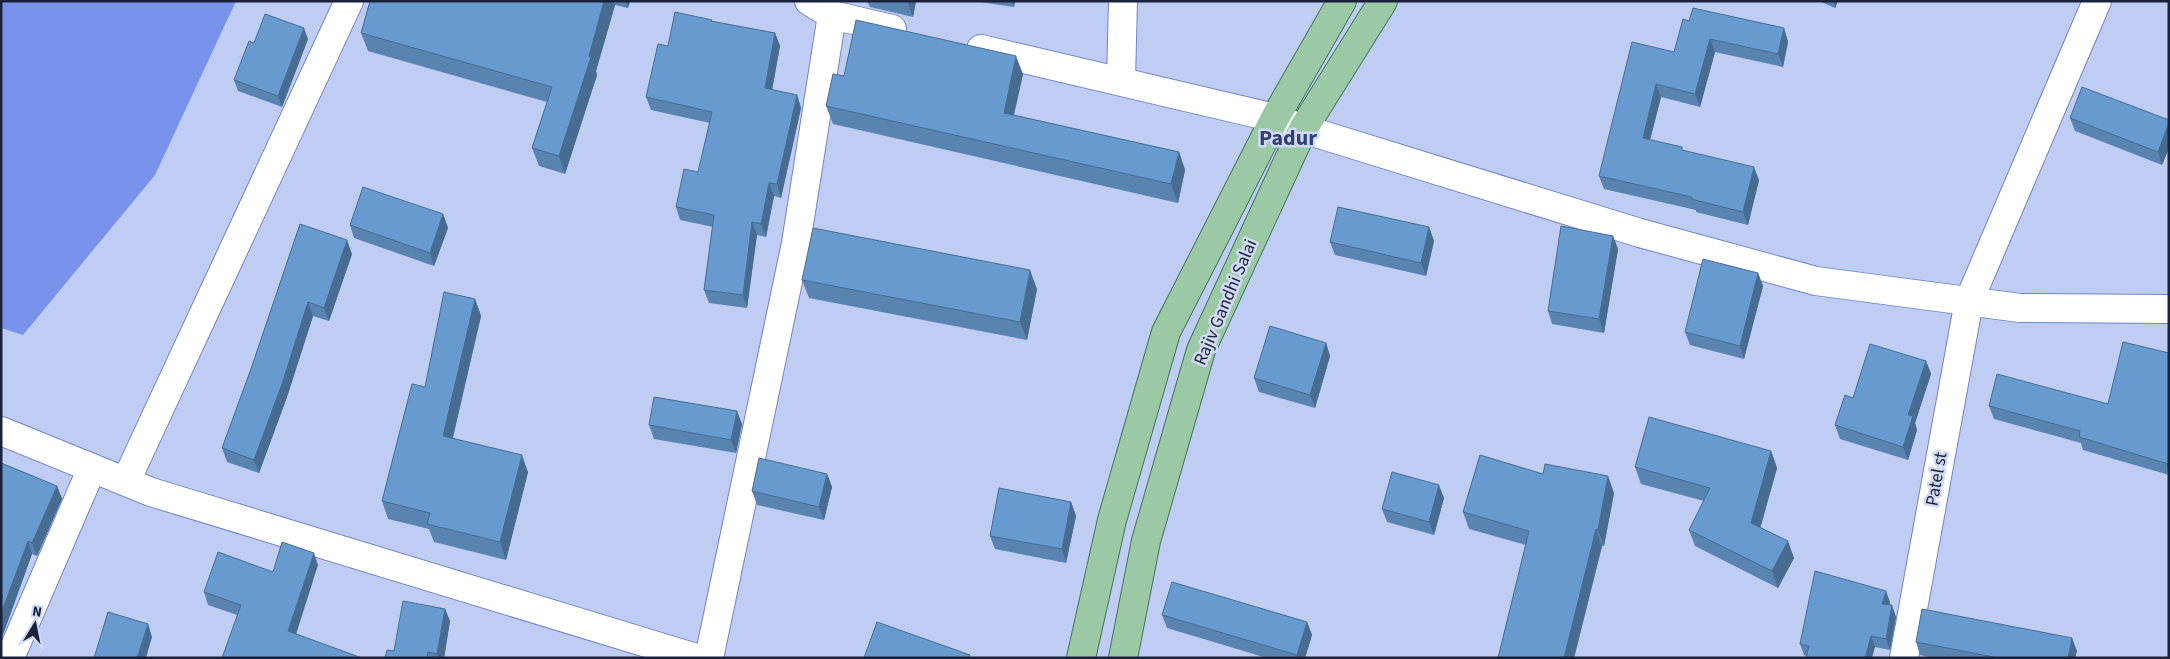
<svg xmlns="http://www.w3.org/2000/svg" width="2170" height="659" font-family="'Source Sans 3',sans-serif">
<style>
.water{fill:#7993ec}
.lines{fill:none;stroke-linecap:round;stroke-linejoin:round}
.minor-casing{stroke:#7285c3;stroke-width:30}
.major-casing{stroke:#42775a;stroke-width:30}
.minor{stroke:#fff;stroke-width:28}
.major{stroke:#9bc9a6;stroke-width:28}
.wall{fill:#5984b2}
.shaded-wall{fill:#486c91}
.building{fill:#679acf;stroke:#486c91}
.labels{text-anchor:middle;stroke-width:5;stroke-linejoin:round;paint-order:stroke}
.street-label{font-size:18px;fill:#1a213a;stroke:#d1daf5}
.district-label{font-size:22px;font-weight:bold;fill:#314077;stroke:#d1daf5}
</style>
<rect width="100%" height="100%" fill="#bfcdf5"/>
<path class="water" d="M1,1H236L155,175L23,335L1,328Z"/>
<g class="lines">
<defs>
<g id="minor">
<path d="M809,1L832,15L892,29"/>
<path d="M981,49L1275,118L1303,129L1640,233L1816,281L2020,308L2169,309"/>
<path d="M1121,80L1123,1"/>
<path d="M1,431L151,492L696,658"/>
<path d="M126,481L349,1"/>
<path d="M10,658L92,468"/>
<path d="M709,658L796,243L832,15"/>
<path d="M1904,658L1969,301L2097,1"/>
</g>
<g id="major">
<path d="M1081,658L1112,520L1166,332L1275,118L1342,1"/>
<path d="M1123,658L1146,541L1201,350L1303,129L1383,1"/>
</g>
</defs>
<use href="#minor" class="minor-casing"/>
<use href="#major" class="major-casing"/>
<use href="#minor" class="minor"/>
<use href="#major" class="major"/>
</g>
<g class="wall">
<path d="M370,1H630L628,8L615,5L596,71L597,75L565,174L539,166L532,148L547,102L368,51L361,33Z"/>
<path d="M867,1H916L913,17L870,7Z"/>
<path d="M973,1H1015L1014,7Z"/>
<path d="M1819,1H1838L1835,8Z"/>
<path d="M1689,21L1784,28L1788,42L1783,67L1715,52L1700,107L1661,97L1650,140L1683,150L1759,180L1748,225L1696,212V210L1604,189L1599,176L1674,52Z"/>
<path d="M712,22L775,33L780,46L772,90L797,95L801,108L781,198L774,196L766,237L757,235L747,308L709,303L704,290L713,227L680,220L676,207L698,172L710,123L651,110L646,97L668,46Z"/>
<path d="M308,39L282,107L238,91L234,80L254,43Z"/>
<path d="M1023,74L1014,115L1179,152L1185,170L1178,203L833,124L826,106L844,76Z"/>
<path d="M2070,118L2169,120V148L2162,165L2075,131Z"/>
<path d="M443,214L448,228L434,266L354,238L350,225Z"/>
<path d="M300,224L352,254L329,321L313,316L287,397L259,473L227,462L222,448L251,369Z"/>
<path d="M1429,227L1434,241L1426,276L1335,255L1330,242Z"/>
<path d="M1613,236L1618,249L1604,333L1552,324L1548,311Z"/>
<path d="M1758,273L1763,286L1744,359L1690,345L1685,332Z"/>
<path d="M802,280L1037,289L1027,340L809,298Z"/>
<path d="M475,299L481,316L453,438L528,472L506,560L434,542L429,529L388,519L382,501L425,387Z"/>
<path d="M1326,343L1330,356L1315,408L1259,392L1254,378Z"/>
<path d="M2169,353V475L2083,450L2081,443L1994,419L1989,406L2108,404Z"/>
<path d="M1926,361L1931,374L1915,423L1917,430L1908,460L1840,439L1835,425L1853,398Z"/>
<path d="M742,424L736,453L654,439L649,425Z"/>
<path d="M1771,451L1777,468L1760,528L1794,558L1778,588L1695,546L1689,530L1704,501L1641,484L1635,467Z"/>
<path d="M1,463L57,486L62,499L37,556L32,554L1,640Z"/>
<path d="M827,474L832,487L824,520L757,505L752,491Z"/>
<path d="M1543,474L1614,493L1604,546H1602L1574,658H1498L1526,545L1469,529L1463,512Z"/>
<path d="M1444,498L1434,535L1387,522L1382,509Z"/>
<path d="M1071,502L1076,516L1066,563L995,549L990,536Z"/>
<path d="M318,565L237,615L208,605L204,592L273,572Z"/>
<path d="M1890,602L1889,605L1896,617L1890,650L1875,647L1806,656L1804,655L1800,644Z"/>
<path d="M445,609L450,621L444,658H385Z"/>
<path d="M1162,615L1307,622L1312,635L1305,658H1267L1167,628Z"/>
<path d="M1916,642L2077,651L2075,658H1933L1920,655Z"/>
</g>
<g class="shaded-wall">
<path d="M604,1H613L615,5L596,71L597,75L565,174L559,156Z"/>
<path d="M625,1H630L628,8Z"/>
<path d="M907,1H916L913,17Z"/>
<path d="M1012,1H1015L1014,7Z"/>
<path d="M1833,1H1838L1835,8Z"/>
<path d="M304,28L308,39L282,107L278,96Z"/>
<path d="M1784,28L1788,42L1783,67L1778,54Z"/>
<path d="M775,33L780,46L770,101L765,88Z"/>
<path d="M1710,39L1715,52L1700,107L1695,94Z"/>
<path d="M1016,56L1023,74L1010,131L1004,113Z"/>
<path d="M1656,84L1661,97L1647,151L1643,138Z"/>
<path d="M797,95L801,108L781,198L777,184Z"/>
<path d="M2169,123V148L2162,165L2158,152Z"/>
<path d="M1179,152L1185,170L1178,203L1171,184Z"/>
<path d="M1754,167L1759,180L1748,225L1743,212Z"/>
<path d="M769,183L774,196L766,237L761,224Z"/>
<path d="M443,214L448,228L434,266L430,253Z"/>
<path d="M752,222L757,235L747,308L743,295Z"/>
<path d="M1429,227L1434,241L1426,276L1421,263Z"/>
<path d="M1613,236L1618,249L1604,333L1599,319Z"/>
<path d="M347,240L352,254L329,321L324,308Z"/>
<path d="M1030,270L1037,289L1027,340L1020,322Z"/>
<path d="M1758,273L1763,286L1744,359L1740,346Z"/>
<path d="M475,299L481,316L449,453L443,436Z"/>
<path d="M308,302L313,316L287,397L259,473L254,460Z"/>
<path d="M1326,343L1330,356L1315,408L1310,395Z"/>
<path d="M1926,361L1931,374L1915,423L1917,430L1908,460L1903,447L1908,415Z"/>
<path d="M737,411L742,424L736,453L731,440Z"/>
<path d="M1771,451L1777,468L1757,540L1751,523Z"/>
<path d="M522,455L528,472L506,560L500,542Z"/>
<path d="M827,474L832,487L824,520L819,507Z"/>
<path d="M1608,476L1614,493L1604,546L1598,530Z"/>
<path d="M1439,485L1444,498L1434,535L1429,522Z"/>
<path d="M57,486L62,499L37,556L32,543Z"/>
<path d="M1071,502L1076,516L1066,563L1062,549Z"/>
<path d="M1596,529L1602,546L1574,658H1564Z"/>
<path d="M28,541L32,554L1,640V614Z"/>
<path d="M1788,541L1794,558L1778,588L1772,571Z"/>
<path d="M314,553L318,565L293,644L288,631Z"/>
<path d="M1886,591L1890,602L1886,615L1882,604Z"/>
<path d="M1892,605L1896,617L1890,650L1886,639Z"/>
<path d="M445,609L450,621L444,658H439L437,654Z"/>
<path d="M1307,622L1312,635L1305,658H1298L1297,655Z"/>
<path d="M148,624L152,637L146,658H137Z"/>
<path d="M1871,636L1875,647L1872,658H1865Z"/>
<path d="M2072,638L2077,651L2075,658H2068Z"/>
</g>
<g class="building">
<path d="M370,1H604L589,56L591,57L559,156L532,148L552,87L361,33Z"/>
<path d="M1693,8L1784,28L1778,54L1710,39L1695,94L1656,84L1643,138L1682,147V150L1754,167L1743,212L1691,199L1692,197L1599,176L1632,42L1674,52L1683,19L1689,21Z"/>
<path d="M675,12L712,20L711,21L775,33L765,88L797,95L777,184L769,183L761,224L752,222L743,295L704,290L714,215L676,207L684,169L698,172L712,112L646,97L658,44L668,46Z"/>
<path d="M265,14L304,28L278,96L234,80L249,41L254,43Z"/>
<path d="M856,20L1016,56L1004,113L1179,152L1171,184L826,106L833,74L844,76Z"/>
<path d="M2082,87L2169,120V123L2158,152L2070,118Z"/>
<path d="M363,187L443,214L430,253L350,225Z"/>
<path d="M1338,207L1429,227L1421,263L1330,242Z"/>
<path d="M300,224L347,240L324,308L308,302L282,384L254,460L222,448L251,369Z"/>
<path d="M1561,226L1613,236L1599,319L1548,311Z"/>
<path d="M813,228L1030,270L1020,322L802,280Z"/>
<path d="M1703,259L1758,273L1740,346L1685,332Z"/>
<path d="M444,292L475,299L443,436L522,455L500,542L427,524L430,513L382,501L412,384L425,387Z"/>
<path d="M1270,326L1326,343L1310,395L1254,378Z"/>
<path d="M2123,342L2169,353V467H2168V464L2079,437L2080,431L1989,406L1997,374L2108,404Z"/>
<path d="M1870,344L1926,361L1908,415L1913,416L1903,447L1835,425L1845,395L1853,398Z"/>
<path d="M654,397L737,411L731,440L649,425Z"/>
<path d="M1649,417L1771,451L1751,523L1788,541L1772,571L1689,530L1710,488L1635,467Z"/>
<path d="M1480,455L1543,474L1545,464L1608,476L1598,530L1596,529L1564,658H1498L1529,531L1463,512Z"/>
<path d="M759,458L827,474L819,507L752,491Z"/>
<path d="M1,463L57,486L32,543L28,541L1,614Z"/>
<path d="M1392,472L1439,485L1429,522L1382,509Z"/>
<path d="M999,488L1071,502L1062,549L990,536Z"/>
<path d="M282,542L314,553L288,631L362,658H222L241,605L204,592L218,552L273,572Z"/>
<path d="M1815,571L1886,591L1882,604L1892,605L1886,639L1871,636L1865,658H1806L1809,646L1800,644Z"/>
<path d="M1172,582L1307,622L1297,655L1162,615Z"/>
<path d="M403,601L445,609L437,654L428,652L427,658H385L387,650L394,651Z"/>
<path d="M1922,609L2072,638L2068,658H1999L1916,642Z"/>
<path d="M108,612L148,624L137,658H94Z"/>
<path d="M877,622L970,655L969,658H864Z"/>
</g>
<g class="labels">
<g class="street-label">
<text transform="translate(1225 302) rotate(-67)" y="6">Rajiv Gandhi Salai</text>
<text transform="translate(1936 479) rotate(-80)" y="6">Patel st</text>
</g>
<g class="district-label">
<text x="1288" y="145">Padur</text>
</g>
</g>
<rect width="2170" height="659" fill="none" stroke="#1a213a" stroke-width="5"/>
<g transform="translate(35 624) rotate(10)" stroke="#d1daf5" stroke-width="4" paint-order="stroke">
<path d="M0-4L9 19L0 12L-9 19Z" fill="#1a213a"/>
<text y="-8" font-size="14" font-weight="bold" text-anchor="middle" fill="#1a213a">N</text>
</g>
</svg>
